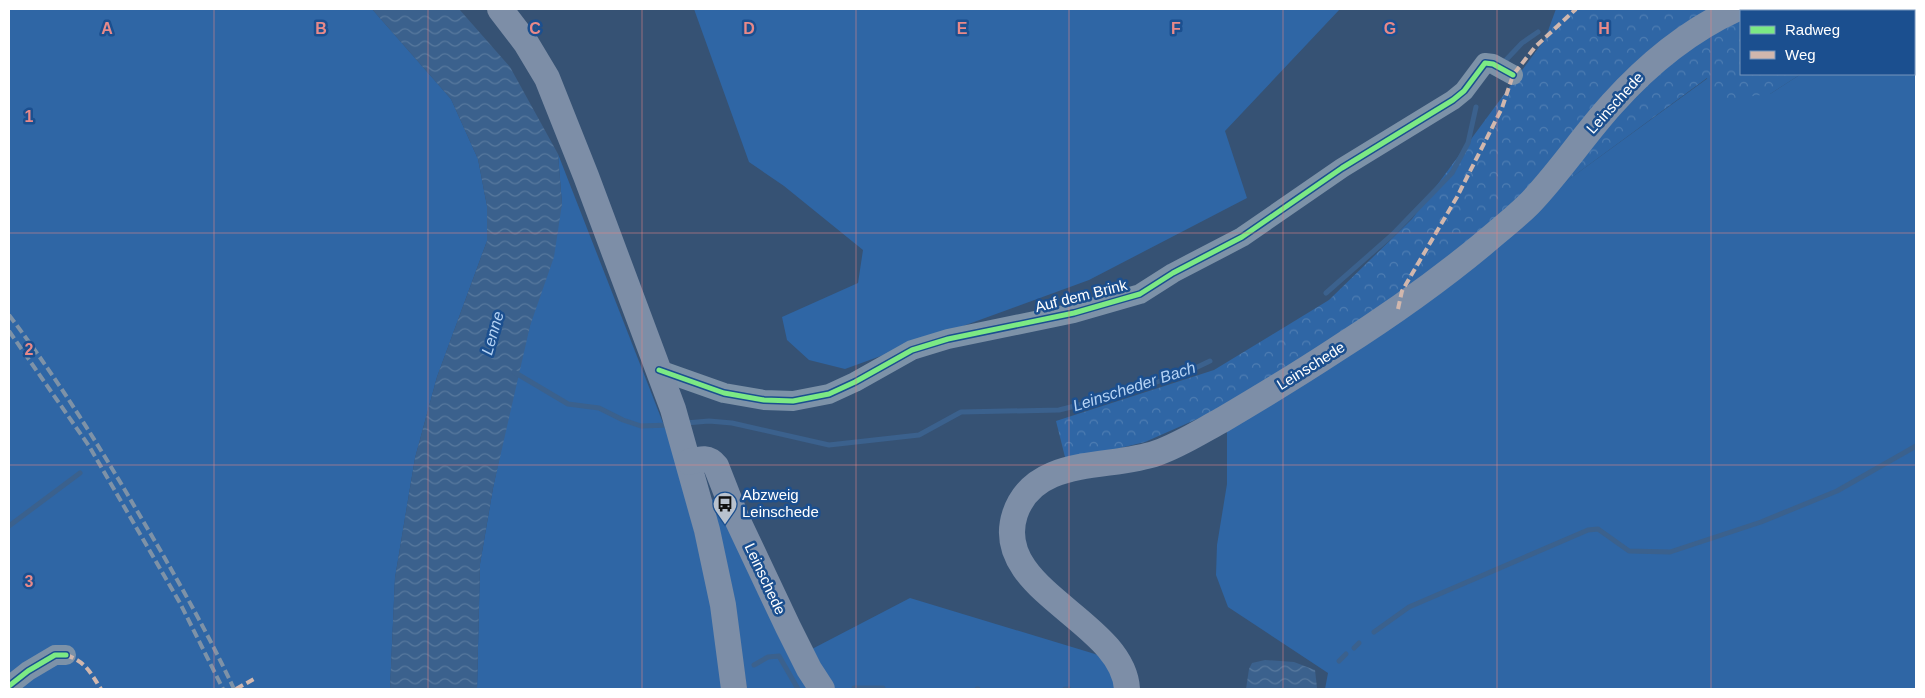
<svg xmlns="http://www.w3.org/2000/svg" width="1925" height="698" font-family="Helvetica,sans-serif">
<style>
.grass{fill:#2f66a5}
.forest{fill:url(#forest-crowns)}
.water{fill:url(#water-waves)}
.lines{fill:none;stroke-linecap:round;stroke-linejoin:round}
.stream{stroke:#3b618d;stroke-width:5}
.minor{stroke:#7d92a8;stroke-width:20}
.major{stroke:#7d8ea7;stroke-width:26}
.rail{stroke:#7e92a7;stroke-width:4;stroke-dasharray:9 4;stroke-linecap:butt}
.quiet{stroke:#d1b7ad;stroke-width:4;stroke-dasharray:8 4;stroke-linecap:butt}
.cycleway-casing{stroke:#1b4f8f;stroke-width:8}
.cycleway{stroke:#7ce984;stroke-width:5}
.grid{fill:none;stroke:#e88989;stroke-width:1;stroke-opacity:0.55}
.labels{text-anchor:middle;stroke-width:5;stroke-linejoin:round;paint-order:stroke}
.street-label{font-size:15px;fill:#fff;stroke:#1b4f8f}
.poi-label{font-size:15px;fill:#fff;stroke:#1b4f8f;text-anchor:start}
.water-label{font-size:16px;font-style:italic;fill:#b5d3f5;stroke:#1b4f8f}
.grid-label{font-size:16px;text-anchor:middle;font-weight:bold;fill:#e88989;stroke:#1b4f8f;stroke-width:5;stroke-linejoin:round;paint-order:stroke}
</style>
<defs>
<pattern id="forest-crowns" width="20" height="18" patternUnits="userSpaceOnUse" patternTransform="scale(1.25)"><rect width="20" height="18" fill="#2f66a5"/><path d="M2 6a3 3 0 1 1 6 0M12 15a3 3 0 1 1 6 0" fill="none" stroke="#4e7db2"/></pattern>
<pattern id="water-waves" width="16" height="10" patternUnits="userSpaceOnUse" patternTransform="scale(1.25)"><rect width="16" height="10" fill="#3b618d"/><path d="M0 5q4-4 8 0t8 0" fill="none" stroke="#58799e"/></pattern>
</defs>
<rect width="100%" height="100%" fill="#365274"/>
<g class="grass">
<path d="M9,9H372L451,99L478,159L487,206V241L437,377L415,458L395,578L390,689H9Z"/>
<path d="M694,9H1340L1225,131L1247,198L1089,280L845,369L809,360L787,340L782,317L858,283L863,250L784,186L749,162Z"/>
<path d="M1914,24H1916V689H1325L1328,673L1228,607L1216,575L1217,545L1227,484V428L1708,78L1770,94L1801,74H1914Z"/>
<path d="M558,154L674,451L714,609L722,689H477L480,564L493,488L517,374L562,204Z"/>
<path d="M719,495L812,689H747L733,599L712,500Z"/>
<path d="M910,598L1095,654L1119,666L1122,689H835L812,649Z"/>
</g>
<path class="forest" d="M1556,9H1916V24H1914V11H1741V74H1801L1770,94L1720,100L1707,78L1564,183L1429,286L1222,408L1145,442L1066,461L1056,421L1214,370L1329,300L1412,219L1545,39Z"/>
<g class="water">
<path d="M372,9H459L510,67L558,154L562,204L554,257L530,326L493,488L480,564L477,689H390L395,578L415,458L437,377L487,241V206L478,159L451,99Z"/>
<path d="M1265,660L1294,662L1315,670L1317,688L1316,689H1246L1249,669L1252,663Z"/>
</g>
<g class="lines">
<g class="stream">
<path d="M1505,61L1522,43L1538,32"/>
<path d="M1326,293L1392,235L1452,173L1468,143L1476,107"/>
<path d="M514,372L568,404L599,408L623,420L641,426L670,425"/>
<path d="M686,423L709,421L732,423L829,445L919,435L961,412L1059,410L1119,395L1189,371L1210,361"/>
<path d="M9,526L80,473"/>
<path d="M1374,632L1409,607L1588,530L1598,529L1629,551L1670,552L1761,522L1837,491L1916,446"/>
<path d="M1354,648L1359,643"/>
<path d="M1339,661L1346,654"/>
<path d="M754,665L768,657L779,656L798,689"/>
<path d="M854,688H883"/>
<path d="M977,689H978"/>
<path d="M1065,689H1069"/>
</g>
<g class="minor">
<path d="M659,370L724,393L764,400L793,401L829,394L855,382L912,350L948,339L1074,313L1140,294L1173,273L1242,237L1342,168L1453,100L1464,91L1485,63L1493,64L1513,75"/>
<path d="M9,686L28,671L55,655H66"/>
</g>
<g class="major">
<path d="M500,9L526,43L547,78L586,176L673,409L707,530L723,605L734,689"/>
<path d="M689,462C700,459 708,456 716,466L736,517L788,627L809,669L822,689"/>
<path d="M1127,689C1123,621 990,590 1015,514C1035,455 1110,470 1157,453C1180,445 1200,432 1222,420C1261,397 1299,374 1337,349C1392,314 1446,276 1496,233C1507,224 1519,214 1529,204C1559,173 1583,136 1612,104C1647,65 1688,31 1736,9"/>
</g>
<g class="rail">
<path d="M9,315C56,377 97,442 136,509C171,568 205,627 234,689"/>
<path d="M9,331L89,446L180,603L223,689"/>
</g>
<g class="quiet">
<path d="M1398,309L1402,291L1457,197L1502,108L1513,75L1535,47L1576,9"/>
<path d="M66,655C86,662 90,672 101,689"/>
<path d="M236,689L254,679"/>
</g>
<defs>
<g id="cycleway">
<path d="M659,370L724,393L764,400L793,401L829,394L855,382L912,350L948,339L1074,313L1140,294L1173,273L1242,237L1342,168L1453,100L1464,91L1485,63L1493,64L1513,75"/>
<path d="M9,686L28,671L55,655H66"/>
</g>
</defs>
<use href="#cycleway" class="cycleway-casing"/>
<use href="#cycleway" class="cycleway"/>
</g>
<path class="grid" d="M214,9V689M428,9V689M642,9V689M856,9V689M1069,9V689M1283,9V689M1497,9V689M1711,9V689M9,233H1916M9,465H1916"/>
<defs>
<symbol id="bus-pin" viewBox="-11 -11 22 30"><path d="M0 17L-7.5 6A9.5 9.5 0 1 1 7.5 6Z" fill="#b9c2ce" stroke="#1b4f8f"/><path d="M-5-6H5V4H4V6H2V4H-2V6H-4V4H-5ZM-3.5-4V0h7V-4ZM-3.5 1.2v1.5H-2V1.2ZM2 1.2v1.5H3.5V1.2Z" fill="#111"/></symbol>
</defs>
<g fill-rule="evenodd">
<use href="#bus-pin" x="711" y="490" width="28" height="38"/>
</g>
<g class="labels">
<g class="street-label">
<text transform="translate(1615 103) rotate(-48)" y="5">Leinschede</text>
<text transform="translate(1081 296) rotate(-14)" y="5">Auf dem Brink</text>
<text transform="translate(1311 366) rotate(-32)" y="5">Leinschede</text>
<text transform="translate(765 579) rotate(65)" y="5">Leinschede</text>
</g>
<g class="poi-label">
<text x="742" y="500">Abzweig<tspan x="742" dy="17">Leinschede</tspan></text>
</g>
<g class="water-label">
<text transform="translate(492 333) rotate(-74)" y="6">Lenne</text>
<text transform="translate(1134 386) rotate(-18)" y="6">Leinscheder Bach</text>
</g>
</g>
<g class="grid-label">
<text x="107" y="34">A</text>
<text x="321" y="34">B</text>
<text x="535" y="34">C</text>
<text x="749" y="34">D</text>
<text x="962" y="34">E</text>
<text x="1176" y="34">F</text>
<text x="1390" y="34">G</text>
<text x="1604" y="34">H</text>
<text x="29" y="122">1</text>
<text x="29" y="355">2</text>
<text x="29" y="587">3</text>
</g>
<rect width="1925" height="698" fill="none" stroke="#ffffff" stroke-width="20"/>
<rect x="1740" y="10" width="175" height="65" fill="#1b4f8f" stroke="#7695bc"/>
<rect x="1750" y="26" width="25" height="8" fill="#7ce984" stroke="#7695bc"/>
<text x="1785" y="35" font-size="15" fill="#ffffff">Radweg</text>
<rect x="1750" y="51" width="25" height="8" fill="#d1b7ad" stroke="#7695bc"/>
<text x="1785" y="60" font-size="15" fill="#ffffff">Weg</text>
</svg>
